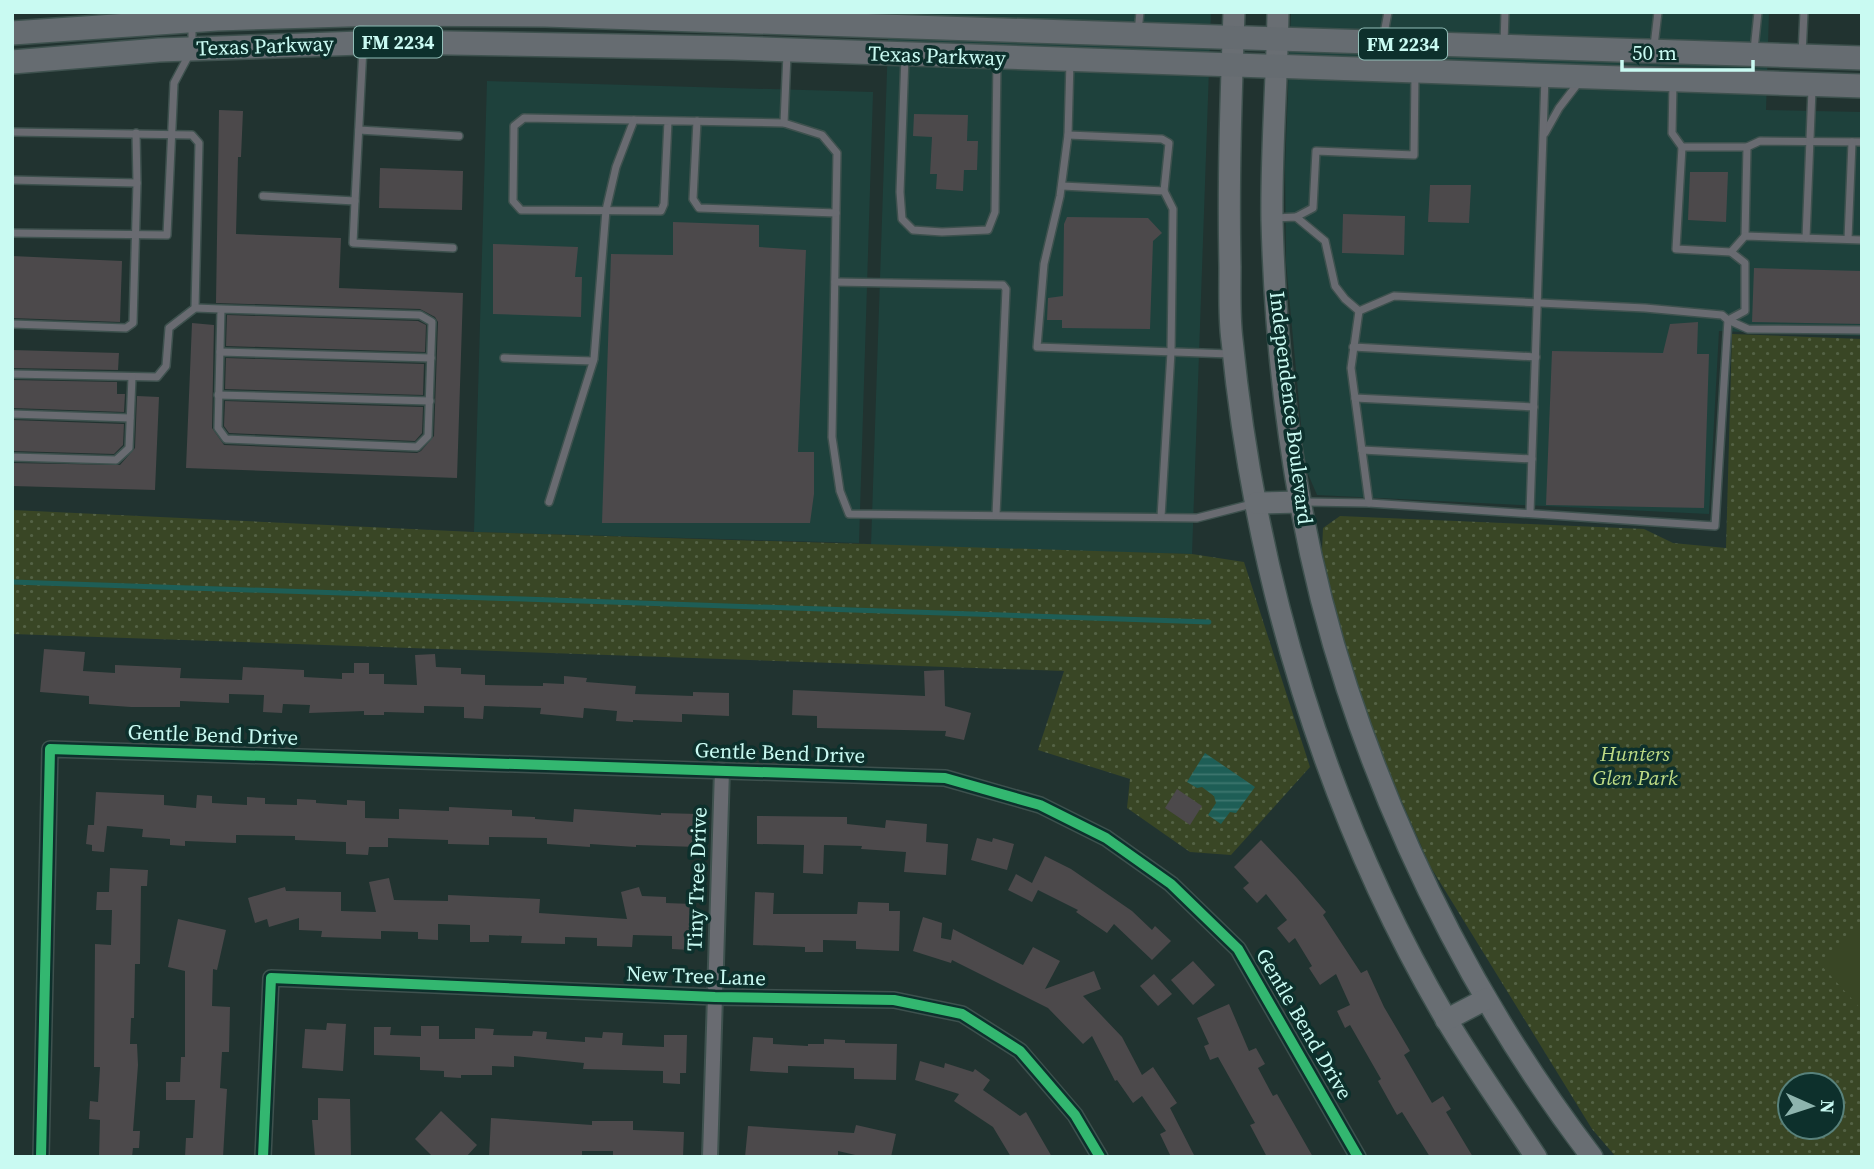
<svg xmlns="http://www.w3.org/2000/svg" width="1874" height="1169" font-family="'Source Serif 4',serif">
<style>
.built{fill:#1e413c}
.green{fill:url(#green-dots);fill-rule:evenodd}
.pitch{fill:#394625}
.water{fill:url(#water-rules)}
.lines{fill:none;stroke-linecap:round;stroke-linejoin:round}
.stream{stroke:#1e5e56;stroke-width:5}
.building{fill:#4c494b}
.service-casing{stroke:#3e514e;stroke-width:10}
.minor-casing{stroke:#3e514e;stroke-width:18}
.secondary-casing{stroke:#3e514e;stroke-width:24}
.primary-casing{stroke:#3e514e;stroke-width:26}
.service{stroke:#696b71;stroke-width:7}
.minor{stroke:#696b71;stroke-width:14}
.secondary{stroke:#696e73;stroke-width:21}
.primary{stroke:#666c71;stroke-width:23}
.cycleway-casing{stroke:#0d302c;stroke-width:15}
.cycleway{stroke:#33b770;stroke-width:10}
.labels{text-anchor:middle;stroke-width:7;stroke-linejoin:round;paint-order:stroke}
.shield{fill:#0d302c;stroke:#91bdb7;stroke-width:2}
.shield-label{font-size:19px;font-weight:bold;fill:#c9faf2}
.street-label{font-size:21px;fill:#c9faf2;stroke:#0d302c}
.park-label{font-size:21px;font-style:italic;fill:#bedb85;stroke:#0d302c}
</style>
<defs>
<pattern id="green-dots" width="8" height="8" patternUnits="userSpaceOnUse" patternTransform="scale(1.75)"><rect width="8" height="8" fill="#394625"/><path d="M2 2h.1M6 6h.1" fill="none" stroke="#546245" stroke-width="1.8" stroke-linecap="round"/></pattern>
<pattern id="water-rules" width="6" height="5" patternUnits="userSpaceOnUse" patternTransform="scale(1.75)"><rect width="6" height="5" fill="#1e5e56"/><path d="M0 2.5h6" fill="none" stroke="#3d766f"/></pattern>
</defs>
<rect width="100%" height="100%" fill="#213330"/>
<g class="built">
<path d="M889,12H1211L1192,554L871,546Z"/>
<path d="M1291,12H1769L1766,110L1862,112V336L1719,331L1709,514L1317,495L1305,467L1286,263L1285,168Z"/>
<path d="M487,81L873,92L859,543L474,532Z"/>
</g>
<g class="green">
<path d="M1732,334L1862,339V1157H1616L1592,1129L1430,866L1355,694L1322,551L1323,528L1340,516L1644,529L1673,543L1726,548ZM1790,1085H1832V1127H1790Z"/>
<path d="M12,510L474,532L1192,554L1244,562L1310,767L1231,855L1190,852L1127,808L1130,779L1038,750L1064,671L12,634Z"/>
</g>
<path class="pitch" d="M1862,924V1010L1819,963Z"/>
<path class="water" d="M1205,753L1255,787L1236,813L1230,812L1221,824L1208,815L1216,803L1214,796L1202,787L1197,788L1187,782Z"/>
<g class="lines">
<path class="stream" d="M12,582L1209,622"/>
</g>
<g class="building">
<path d="M219,110L243,111L241,157H238L236,234L341,238L339,288L463,293L457,478L186,468L192,323L214,325L212,428L224,445L417,453L421,451L434,436L438,322L435,317L420,309L216,303Z"/>
<path d="M914,114L968,115L967,141H978L977,170H964L963,191L936,189L937,174H930L932,137L913,136Z"/>
<path d="M380,168L463,171L462,210L379,208Z"/>
<path d="M1690,172H1728L1726,222L1688,220Z"/>
<path d="M1430,185H1471L1469,223L1428,222Z"/>
<path d="M1343,214L1405,216L1404,255L1342,253Z"/>
<path d="M1067,217L1148,218L1162,233L1153,241L1150,329L1062,328V320H1047L1048,298L1063,296L1064,224Z"/>
<path d="M673,222L759,225V247L806,250L798,452H814V494L810,523H602L611,254L673,255Z"/>
<path d="M493,244L578,247L575,277H582L581,317L493,314Z"/>
<path d="M12,256L122,261L120,322L12,318Z"/>
<path d="M1754,268L1862,271V324L1752,322Z"/>
<path d="M227,315L418,321L426,325L425,352L226,346Z"/>
<path d="M1698,322L1697,354H1709L1704,508L1546,505L1552,351L1663,353L1670,324Z"/>
<path d="M12,350L119,353L118,370L12,368Z"/>
<path d="M226,358L424,364L423,395L225,389Z"/>
<path d="M12,380L117,382V394H125L124,412L12,408Z"/>
<path d="M137,396L159,397L155,490L12,486V463L120,465L135,448Z"/>
<path d="M225,401L423,407L422,433L415,441L229,433L224,426Z"/>
<path d="M12,420L124,424L123,445L114,454L12,451Z"/>
<path d="M44,649L85,652L83,671L115,673V665L181,668L180,678L242,680L243,667L304,670V677L342,679V673H354V663H369V674H384V684L417,685L415,655L435,654L436,667L461,668V674L485,675V685L543,686V683L564,684V676L587,678L586,682L636,686L635,694L693,696V692L729,693V716L682,714V722L633,720V722L616,721L617,711L584,708L583,718L540,714L541,708L484,706L483,719L464,718V707L424,706V713L384,712V715H364V711L309,713L310,705L283,704L282,713L263,712L264,695L229,694V703L180,701V707H131L89,704V696L40,692Z"/>
<path d="M944,670L945,706L971,713L964,740L945,736L946,731L817,728V716L792,715L793,690L925,696L924,671Z"/>
<path d="M1177,789L1202,806L1190,825L1165,808Z"/>
<path d="M96,792L164,795V805L196,808L197,795L212,796V803L247,805V797L265,798V804L297,805V799L316,800V803L347,805V800L365,801V818L399,819V809L449,811V807L512,810V816L535,817V819L573,822L574,809L661,815V813L697,814V847L636,845V847L590,844V847L547,844V838L489,837V845L448,844V840L388,838V847H369L368,855L346,854V842L295,840V836L236,835V843L185,841V846L170,845V839L142,837L143,829L107,826L104,852L92,851V845L86,844L88,825H94Z"/>
<path d="M757,816L847,817V824L885,828L886,820L927,824L926,842L948,844L946,875L904,872L906,852L861,849L862,846L824,845L823,874L803,873L804,845L757,844Z"/>
<path d="M977,838L992,842L993,838L1014,844L1007,870L971,860Z"/>
<path d="M1261,840L1297,878L1326,912L1323,915L1361,973L1367,970L1384,1007L1410,1051L1404,1055L1432,1103L1443,1096L1451,1109L1446,1112L1473,1157H1430L1402,1112L1397,1115L1378,1081L1381,1079L1350,1025L1345,1028L1337,1011L1350,1005L1336,974L1320,985L1309,968L1312,966L1295,938L1289,943L1277,928L1287,920L1266,894L1257,903L1243,888L1249,883L1234,867Z"/>
<path d="M1045,856L1071,869L1132,911L1152,930L1155,926L1171,941L1152,960L1114,924L1107,933L1076,912L1078,910L1038,890L1032,902L1008,890L1016,874L1032,883Z"/>
<path d="M110,868L148,870L147,886H141L140,964H135L134,1018H131L130,1044H137L138,1065L133,1131H140L139,1148H133L132,1157H99L100,1120L89,1119L90,1101L98,1102L100,1067H94L95,944L111,945L112,910H96L97,892H109Z"/>
<path d="M389,878L394,900L448,901V895L540,899L539,913L627,919L621,892L639,887L642,896L666,897V903L692,904L690,950L672,949V936L633,935L632,947L597,946V938L565,937V944L521,943L522,936L489,935V942H470V925L438,924V940L418,939V932L381,931V939L321,937L322,931L299,930V918L269,927L267,919L255,923L248,898L285,887L286,891L341,892V911L376,912L369,882Z"/>
<path d="M755,892L774,893L773,914H857L858,902L889,903V911H900L899,951L856,949V941L823,940V952H805V947L753,945Z"/>
<path d="M923,917L942,923L941,938L951,940L953,929L1023,965L1033,947L1060,961L1045,989L1094,971L1101,989L1083,996L1122,1037L1142,1075L1153,1067L1177,1103L1170,1108L1195,1157H1171L1160,1134L1166,1131L1142,1096L1133,1103L1117,1080L1115,1081L1092,1036L1083,1044L1048,1008L952,960L951,963L913,951Z"/>
<path d="M178,919L226,930L217,970L213,969L212,1006L230,1007L229,1052H222L220,1088L227,1089L223,1157H185L186,1138H193L195,1100H166V1082H180L181,1057H185V971L168,967Z"/>
<path d="M1193,961L1215,985L1193,1005L1171,980Z"/>
<path d="M1154,974L1172,994L1158,1006L1140,986Z"/>
<path d="M1229,1004L1249,1051L1256,1048L1265,1064L1258,1068L1273,1096L1277,1094L1313,1157H1267L1250,1125L1255,1123L1218,1057L1210,1060L1204,1046L1209,1044L1197,1018Z"/>
<path d="M327,1023L346,1024L343,1071L302,1068L305,1029L326,1030Z"/>
<path d="M421,1026H439V1039H475V1028L494,1029L493,1035L532,1036L533,1031L547,1032L546,1039L585,1042V1037L602,1038L603,1032L623,1033L622,1045L664,1047V1035H687L686,1073H680V1084L663,1083V1071L583,1069L584,1063L514,1056V1067L492,1066V1075H461V1078L444,1077V1071L420,1070V1057L374,1055V1027H391L390,1035L421,1036Z"/>
<path d="M753,1037L773,1038V1044L808,1046V1044H824V1039L845,1040V1043L897,1044L896,1080L854,1079V1068L788,1066V1073L750,1071Z"/>
<path d="M920,1061L944,1068L945,1063L973,1072L975,1069L990,1080L983,1090L1020,1116L1026,1112L1052,1157H1011L993,1127L954,1101L959,1094L915,1080Z"/>
<path d="M318,1098L350,1099L351,1157H315L312,1120H318Z"/>
<path d="M441,1111L477,1145L466,1157H433L415,1139Z"/>
<path d="M491,1118L592,1125V1121H633V1130L684,1132L683,1157H613V1151H582V1157H489Z"/>
<path d="M856,1125L896,1134L891,1157H864L838,1151V1157H745L748,1126L854,1133Z"/>
</g>
<g class="lines">
<defs>
<g id="service">
<path d="M1138,32L1140,12"/>
<path d="M1383,39L1388,12"/>
<path d="M1504,43L1505,12"/>
<path d="M1654,46L1658,12"/>
<path d="M1754,50L1758,12"/>
<path d="M1802,54L1804,12"/>
<path d="M905,56L900,192L902,219L913,230L942,232L988,230L995,212L997,59"/>
<path d="M1070,61L1068,135L1060,196L1044,264L1037,347L1230,354"/>
<path d="M1673,83L1672,133L1682,147L1676,249L1731,252L1745,263V311L1728,320"/>
<path d="M668,121L664,204L661,211L521,210L513,201L514,126L524,118L784,123L822,135L837,153L832,437L840,491L849,514L1197,518L1252,504"/>
<path d="M697,121L693,199L699,208L836,213"/>
<path d="M784,123L787,54"/>
<path d="M359,130L459,136"/>
<path d="M12,132L192,135L199,143L195,308L169,328L166,366L157,377L12,374"/>
<path d="M136,133L137,183"/>
<path d="M1545,133L1559,108L1579,82"/>
<path d="M1068,135L1162,139L1169,143L1164,191"/>
<path d="M1682,147H1747L1745,236"/>
<path d="M1747,147L1760,141L1862,142"/>
<path d="M12,180L137,183L133,323L126,328L12,324"/>
<path d="M1062,186L1164,191L1173,209L1171,352L1161,517"/>
<path d="M263,196L355,201L363,47"/>
<path d="M355,201L353,243L453,248"/>
<path d="M1296,217L1313,208L1316,151L1414,155L1415,75"/>
<path d="M1275,218L1296,217L1325,241L1335,286L1345,299L1359,311L1394,296L1645,308L1722,315L1728,320L1715,526L1369,503L1305,502"/>
<path d="M12,233L167,235L174,83L192,49V25"/>
<path d="M1806,238L1812,89"/>
<path d="M1848,239L1852,142"/>
<path d="M1731,252L1745,236L1862,240"/>
<path d="M835,282L1003,285L1006,289L996,515"/>
<path d="M195,308L221,309L420,315L432,322L428,436L417,447L226,439L218,428L221,309"/>
<path d="M1359,311L1351,368L1369,503"/>
<path d="M1728,320L1748,329L1862,330"/>
<path d="M1353,347L1536,357"/>
<path d="M220,352L431,358"/>
<path d="M504,358L593,361"/>
<path d="M218,395L430,401"/>
<path d="M1355,398L1534,407"/>
<path d="M12,414L130,418"/>
<path d="M1362,450L1532,459"/>
<path d="M12,457L116,460L129,448L132,377"/>
<path d="M549,502L594,359L606,210L616,167L634,120"/>
<path d="M1530,512L1545,77"/>
</g>
<g id="minor">
<path d="M41,1157L50,749L945,778L1040,805L1106,838L1171,884L1238,949L1358,1157"/>
<path d="M263,1157L271,978L715,997L894,1000L962,1014L1020,1051L1075,1115L1100,1157"/>
<path d="M710,1157L722,770"/>
</g>
<g id="secondary">
<path d="M1234,12C1231,97 1228,182 1230,267C1230,292 1229,316 1232,340C1255,576 1326,815 1446,1019C1474,1066 1506,1111 1536,1157"/>
<path d="M1278,12C1277,81 1271,151 1272,220C1276,377 1298,538 1347,688C1402,856 1485,1017 1592,1157"/>
<path d="M1256,503L1300,502"/>
<path d="M1446,1020L1486,999"/>
</g>
<g id="primary">
<path d="M12,33L217,19L379,14L545,15L1862,58"/>
<path d="M12,62L159,50L390,42L732,48L1862,86"/>
</g>
</defs>
<use href="#service" class="service-casing"/>
<use href="#minor" class="minor-casing"/>
<use href="#secondary" class="secondary-casing"/>
<use href="#primary" class="primary-casing"/>
<use href="#service" class="service"/>
<use href="#minor" class="minor"/>
<use href="#secondary" class="secondary"/>
<use href="#primary" class="primary"/>
<defs>
<g id="cycleway">
<path d="M41,1157L50,749L945,778L1040,805L1106,838L1171,884L1238,949L1358,1157"/>
<path d="M263,1157L271,978L715,997L894,1000L962,1014L1020,1051L1075,1115L1100,1157"/>
</g>
</defs>
<use href="#cycleway" class="cycleway-casing"/>
<use href="#cycleway" class="cycleway"/>
</g>
<g class="labels">
<g class="shield">
<rect x="354" y="26.5" width="88" height="31" rx="5"/>
<rect x="1359" y="28.5" width="88" height="31" rx="5"/>
</g>
<g class="shield-label">
<text x="398" y="49">FM 2234</text>
<text x="1403" y="51">FM 2234</text>
</g>
<g class="street-label">
<text transform="translate(265 46) rotate(-2)" y="7">Texas Parkway</text>
<text transform="translate(937 56) rotate(2)" y="7">Texas Parkway</text>
<text transform="translate(1291 408) rotate(83)" y="7">Independence Boulevard</text>
<text transform="translate(213 735) rotate(2)" y="7">Gentle Bend Drive</text>
<text transform="translate(780 753) rotate(2)" y="7">Gentle Bend Drive</text>
<text transform="translate(697 879) rotate(-88)" y="7">Tiny Tree Drive</text>
<text transform="translate(696 976) rotate(2)" y="7">New Tree Lane</text>
<text transform="translate(1304 1024) rotate(60)" y="7">Gentle Bend Drive</text>
</g>
<g class="park-label">
<text x="1635" y="761">Hunters<tspan x="1635" dy="24">Glen Park</tspan></text>
</g>
</g>
<rect width="1874" height="1169" fill="none" stroke="#c9faf2" stroke-width="28"/>
<g transform="translate(1811 1106) rotate(93)"><circle r="33" fill="#0d302c" stroke="#58817b" stroke-width="2"/>
<path d="M0-5L12 26L0 18L-12 26Z" fill="#8eb4ae"/>
<text y="-10" font-size="19" font-weight="bold" text-anchor="middle" fill="#c9faf2">N</text>
</g>
<path d="M1622 60v10h131v-10" fill="none" stroke="#c9faf2" stroke-width="3.5"/>
<text x="1632" y="60" font-size="21" fill="#c9faf2" stroke="#0d302c" stroke-width="5" paint-order="stroke">50 m</text>
</svg>
